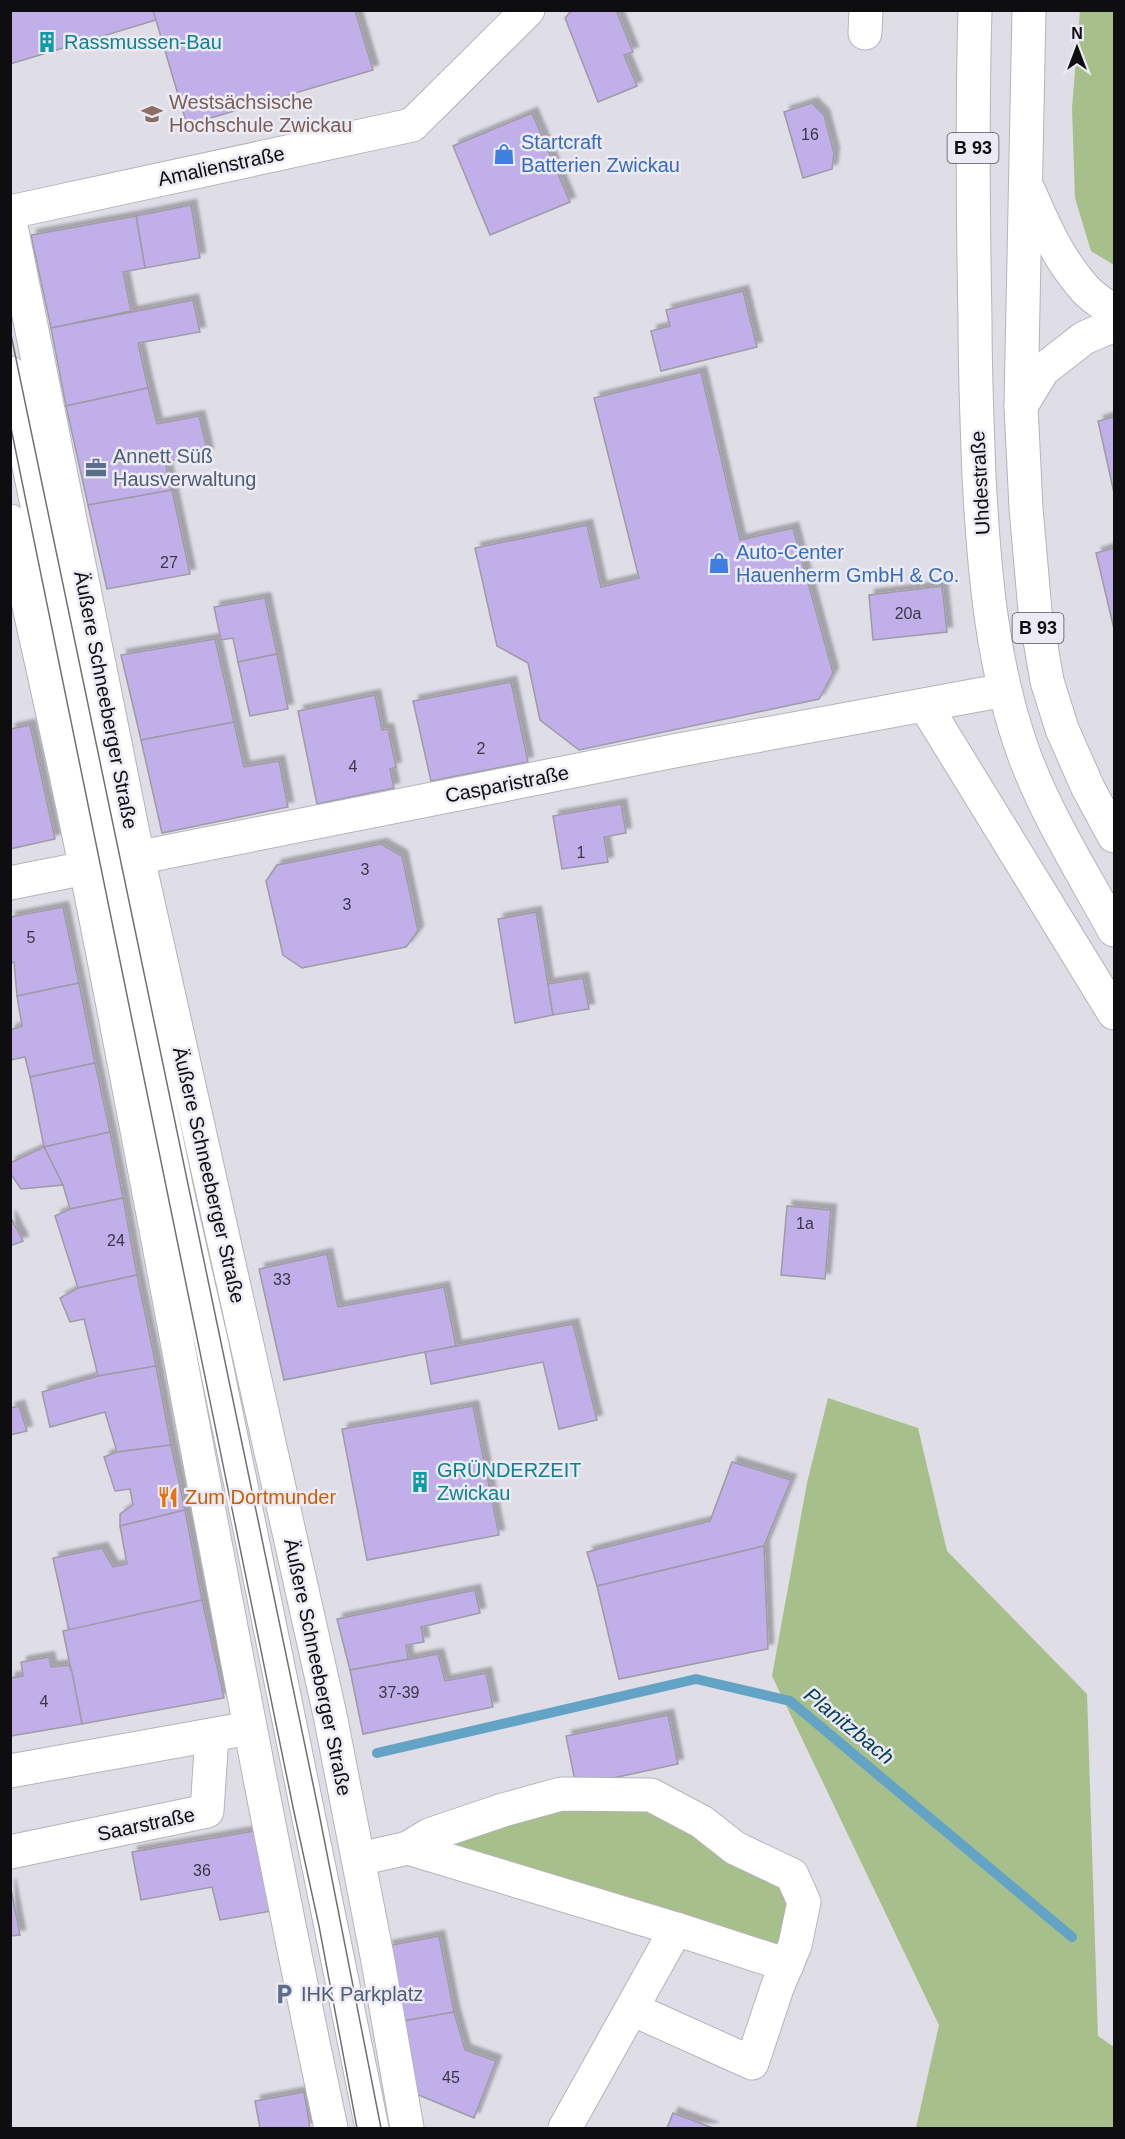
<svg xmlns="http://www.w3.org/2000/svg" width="1125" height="2139" font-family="Arial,sans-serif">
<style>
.green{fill:#a6bf8b}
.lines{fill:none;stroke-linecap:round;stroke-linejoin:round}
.stream{stroke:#63a3c5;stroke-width:10}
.building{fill:#c1afe9;stroke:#9e9ba4;stroke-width:1.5;filter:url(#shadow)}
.minor-casing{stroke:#b5b3bc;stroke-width:35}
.major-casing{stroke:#b5b3bc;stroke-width:35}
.minor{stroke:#fff;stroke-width:33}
.major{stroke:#fff;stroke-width:33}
.tram{stroke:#727076;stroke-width:1.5}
.labels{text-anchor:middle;stroke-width:5;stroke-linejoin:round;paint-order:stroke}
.number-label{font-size:16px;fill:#3b3646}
.shield{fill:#eceaf4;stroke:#514f54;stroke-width:1.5}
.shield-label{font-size:18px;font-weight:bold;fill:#0e0d10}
.culture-label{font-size:20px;fill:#0d838f;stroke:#eceaf4;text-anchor:start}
.education-label{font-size:20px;fill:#785e54;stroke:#eceaf4;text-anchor:start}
.shop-label{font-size:20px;fill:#366cbe;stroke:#eceaf4;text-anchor:start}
.street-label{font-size:20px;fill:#0e0d10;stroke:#eceaf4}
.service-label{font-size:20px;fill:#4e5e75;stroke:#eceaf4;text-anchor:start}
.food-label{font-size:20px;fill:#c56008;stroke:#eceaf4;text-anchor:start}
.water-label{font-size:21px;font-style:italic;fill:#063e56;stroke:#eceaf4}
</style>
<defs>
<filter id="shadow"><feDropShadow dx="5.5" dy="-5.5" stdDeviation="1.5" flood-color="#0004"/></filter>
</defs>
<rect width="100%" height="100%" fill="#dfdde6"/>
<g class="green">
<path d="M1080,11H1114V265L1091,251L1075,198L1072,108Z"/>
<path d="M828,1398L918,1428L947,1551L1087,1694L1098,2036L1114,2047V2128H916L939,2025L772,1676L807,1483Z"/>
<path d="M559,1803H640L769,1877L792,1896L789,1926L775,1946L458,1855L452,1842Z"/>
</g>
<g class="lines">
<path class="stream" d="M377,1753L696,1679L790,1701L1072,1937"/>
</g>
<g class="building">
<path d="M10,10H153L156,20L10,64Z"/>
<path d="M153,10H355L373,70L187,125Z"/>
<path d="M572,10H616L633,52L624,55L637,86L598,102L565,18Z"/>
<path d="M812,103L824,115L834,153L832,169L803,178L784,112Z"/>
<path d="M532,113L570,202L490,235L453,146Z"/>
<path d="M191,205L200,258L145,268L136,216Z"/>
<path d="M136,216L145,268L123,272L131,311L51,328L31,235Z"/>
<path d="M743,291L757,347L661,371L651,331L670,326L666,310Z"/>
<path d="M193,300L200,332L138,343L148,388L66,406L51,328Z"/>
<path d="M701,372L740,540L793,528L833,673L819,699L579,750L540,720L528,663L497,646L475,548L587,525L601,587L639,578L594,398Z"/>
<path d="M148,388L157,424L199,416L208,453L165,462L172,490L88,505L66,406Z"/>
<path d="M1114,417V493L1098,421Z"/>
<path d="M172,490L190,574L107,589L88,505Z"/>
<path d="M1114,548V629L1096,553Z"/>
<path d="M942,586L947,632L873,640L869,595Z"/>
<path d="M265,598L277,654L238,662L233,638L221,640L214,607Z"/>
<path d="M215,639L234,722L141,740L121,655Z"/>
<path d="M277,654L288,709L250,716L238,662Z"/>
<path d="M511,682L528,762L431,781L413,701Z"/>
<path d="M375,695L382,730L388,729L396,767L390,769L394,788L317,804L298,711Z"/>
<path d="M234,722L244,767L279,761L288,807L162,833L141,740Z"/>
<path d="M30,725L55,839L10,849V729Z"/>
<path d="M621,804L626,833L604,837L608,862L562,869L553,816Z"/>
<path d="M381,844L402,856L418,931L406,947L302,968L283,955L266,881L277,865Z"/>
<path d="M63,907L79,983L17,996L14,962L10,963V917Z"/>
<path d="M536,912L553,1015L515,1023L498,919Z"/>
<path d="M583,978L589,1009L553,1015L548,984Z"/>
<path d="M79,983L95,1063L30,1077L25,1057L10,1060V1030L22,1026L17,996Z"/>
<path d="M95,1063L110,1132L44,1147L30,1077Z"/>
<path d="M110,1132L123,1198L70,1209L63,1185L44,1147Z"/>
<path d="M44,1147L63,1185L21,1189L10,1173V1163Z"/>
<path d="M123,1198L137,1275L78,1288L55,1216L70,1209Z"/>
<path d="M787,1206L831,1210L825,1279L781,1275Z"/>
<path d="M10,1216L23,1241L10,1246Z"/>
<path d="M327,1254L338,1307L444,1287L456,1346L284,1380L259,1269Z"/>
<path d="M137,1275L156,1366L98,1376L84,1319L70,1322L60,1298L78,1288Z"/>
<path d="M573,1324L597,1420L559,1429L543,1362L431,1384L425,1352Z"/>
<path d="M156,1366L171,1445L117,1452L105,1412L50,1427L42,1392L98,1376Z"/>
<path d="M19,1406L27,1431L10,1435V1408Z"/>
<path d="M473,1406L499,1535L367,1560L342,1429Z"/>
<path d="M171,1445L185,1510L120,1526V1514L133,1505L130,1489L115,1491L104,1457L117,1452Z"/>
<path d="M732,1462L791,1480L764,1546L597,1586L587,1552L710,1521Z"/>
<path d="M185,1510L202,1600L69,1631L53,1558L102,1548L113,1567L127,1564L120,1526Z"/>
<path d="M764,1546L768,1649L619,1679L597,1586Z"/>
<path d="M475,1590L480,1613L421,1627L424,1642L406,1645L408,1659L350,1670L337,1619Z"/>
<path d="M202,1600L224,1698L82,1724L63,1631Z"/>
<path d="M438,1654L445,1681L486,1673L493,1707L363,1734L350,1670Z"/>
<path d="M49,1657L51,1667L69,1665L72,1672L82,1724L10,1736V1678L23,1676L21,1662Z"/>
<path d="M668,1715L678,1764L576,1786L566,1736Z"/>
<path d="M260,1830L277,1910L220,1920L212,1887L141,1900L132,1852Z"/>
<path d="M10,1884L20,1935L10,1936Z"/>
<path d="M439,1936L454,2012L403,2021L387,1946Z"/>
<path d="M454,2012L465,2050L496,2061L474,2118L416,2094L403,2021Z"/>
<path d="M304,2092L310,2128H260L255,2101Z"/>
<path d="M673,2113L713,2128H667Z"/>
</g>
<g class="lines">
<defs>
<g id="minor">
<path d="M865,33L866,10"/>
<path d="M10,212L412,125L528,10"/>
<path d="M10,221L138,858L330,1715L378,1961L407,2128"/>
<path d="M10,373L179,1200L212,1345L250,1529L372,2128"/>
<path d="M10,521C38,647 67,773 92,899C174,1309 244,1720 331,2128"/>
<path d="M925,705L1114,1013"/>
<path d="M10,883L679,750L1005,690"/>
<path d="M10,1771L233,1731"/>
<path d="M408,1848L429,1835L503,1810L561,1794L651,1795L702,1822L735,1848L792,1875L804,1902L795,1945L777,1988L752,2063L632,2009"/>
<path d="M10,1852L207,1811L212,1735"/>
<path d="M359,1859L408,1848L676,1929L565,2128"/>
<path d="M676,1929L787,1965"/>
</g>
<g id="major">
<path d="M975,10C972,114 973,216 975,320C975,372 977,424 979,476C984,571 992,668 1025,757C1048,818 1083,873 1114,930"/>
<path d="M1029,10L1021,406L1026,508L1035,611L1047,681L1062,729L1088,788L1114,836"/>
<path d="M1029,191C1044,226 1059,260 1085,289C1093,298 1105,305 1114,312"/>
<path d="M1021,406L1043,370L1084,338L1114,325"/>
</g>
</defs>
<use href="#minor" class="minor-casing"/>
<use href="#major" class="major-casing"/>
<use href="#minor" class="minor"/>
<use href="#major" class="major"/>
<g class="tram">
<path d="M10,330L318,1808L381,2128"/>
<path d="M10,423L294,1812L319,1926L357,2128"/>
</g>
</g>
<defs>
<symbol id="building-bare" viewBox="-9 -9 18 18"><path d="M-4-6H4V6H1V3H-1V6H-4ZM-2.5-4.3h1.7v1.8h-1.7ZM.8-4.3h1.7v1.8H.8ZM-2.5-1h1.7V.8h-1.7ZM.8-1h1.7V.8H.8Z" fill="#0f9aa8" stroke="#eceaf4" stroke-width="2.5" paint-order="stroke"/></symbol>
<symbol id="university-bare" viewBox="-9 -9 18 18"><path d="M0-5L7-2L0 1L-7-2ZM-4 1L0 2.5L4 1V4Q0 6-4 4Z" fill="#8d6e63" stroke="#eceaf4" stroke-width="2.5" paint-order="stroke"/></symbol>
<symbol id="shop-bare" viewBox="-9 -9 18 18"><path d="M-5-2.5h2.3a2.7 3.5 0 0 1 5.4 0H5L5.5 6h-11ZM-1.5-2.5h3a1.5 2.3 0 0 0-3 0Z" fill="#3f7fe0" stroke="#eceaf4" stroke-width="2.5" paint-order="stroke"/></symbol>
<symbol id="office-bare" viewBox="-9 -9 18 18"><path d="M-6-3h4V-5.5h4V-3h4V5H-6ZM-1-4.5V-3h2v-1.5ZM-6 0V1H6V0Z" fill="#5c6f8a" stroke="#eceaf4" stroke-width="2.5" paint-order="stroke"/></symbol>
<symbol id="restaurant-bare" viewBox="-9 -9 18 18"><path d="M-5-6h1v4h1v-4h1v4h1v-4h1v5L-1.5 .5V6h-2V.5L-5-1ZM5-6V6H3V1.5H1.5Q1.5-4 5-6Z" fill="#e8710a" stroke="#eceaf4" stroke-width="2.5" paint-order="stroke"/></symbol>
<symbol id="parking-bare" viewBox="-9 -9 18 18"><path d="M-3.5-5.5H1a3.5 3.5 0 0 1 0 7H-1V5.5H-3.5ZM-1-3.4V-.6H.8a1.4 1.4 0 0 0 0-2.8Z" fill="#5c6f8a" stroke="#eceaf4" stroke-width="2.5" paint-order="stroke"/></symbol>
</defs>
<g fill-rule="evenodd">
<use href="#building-bare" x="32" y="27" width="30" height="30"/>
<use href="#university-bare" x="137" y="99" width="30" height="30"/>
<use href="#shop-bare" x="489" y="139" width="30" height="30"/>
<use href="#office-bare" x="81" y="453" width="30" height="30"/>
<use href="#shop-bare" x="704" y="548" width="30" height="30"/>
<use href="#building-bare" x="405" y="1467" width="30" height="30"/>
<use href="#restaurant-bare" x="153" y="1482" width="30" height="30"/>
<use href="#parking-bare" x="269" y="1979" width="30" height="30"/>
</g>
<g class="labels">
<g class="number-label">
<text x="810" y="140">16</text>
<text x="169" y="568">27</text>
<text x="908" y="619">20a</text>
<text x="481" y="754">2</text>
<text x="353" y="772">4</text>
<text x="581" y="858">1</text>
<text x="365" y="875">3</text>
<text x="347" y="910">3</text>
<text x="31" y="943">5</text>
<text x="805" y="1229">1a</text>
<text x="116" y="1246">24</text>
<text x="282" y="1285">33</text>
<text x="399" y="1698">37-39</text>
<text x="44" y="1707">4</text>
<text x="202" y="1876">36</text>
<text x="451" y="2083">45</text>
</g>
<g class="shield">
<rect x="947.5" y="133" width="51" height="30" rx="4.5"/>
<rect x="1012.5" y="613" width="51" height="30" rx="4.5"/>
</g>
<g class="shield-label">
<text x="973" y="154">B 93</text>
<text x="1038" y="634">B 93</text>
</g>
<g class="culture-label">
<text x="64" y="49">Rassmussen-Bau</text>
<text x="437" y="1477">GRÜNDERZEIT<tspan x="437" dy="23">Zwickau</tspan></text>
</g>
<g class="education-label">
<text x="169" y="109">Westsächsische<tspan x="169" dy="23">Hochschule Zwickau</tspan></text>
</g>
<g class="shop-label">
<text x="521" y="149">Startcraft<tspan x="521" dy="23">Batterien Zwickau</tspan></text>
<text x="736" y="559">Auto-Center<tspan x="736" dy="23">Hauenherm GmbH &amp; Co.</tspan></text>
</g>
<g class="street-label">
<text transform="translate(221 166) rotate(-12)" y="7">Amalienstraße</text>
<text transform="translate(980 483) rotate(-93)" y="7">Uhdestraße</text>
<text transform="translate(106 700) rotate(79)" y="7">Äußere Schneeberger Straße</text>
<text transform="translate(507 784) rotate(-11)" y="7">Casparistraße</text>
<text transform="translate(209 1175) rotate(77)" y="7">Äußere Schneeberger Straße</text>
<text transform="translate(318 1667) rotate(78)" y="7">Äußere Schneeberger Straße</text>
<text transform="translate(146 1824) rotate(-12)" y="7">Saarstraße</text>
</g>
<g class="service-label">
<text x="113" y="463">Annett Süß<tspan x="113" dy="23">Hausverwaltung</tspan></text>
<text x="301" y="2001">IHK Parkplatz</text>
</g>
<g class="food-label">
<text x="185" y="1504">Zum Dortmunder</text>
</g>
<g class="water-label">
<text transform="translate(849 1726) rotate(39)" y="7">Planitzbach</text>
</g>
</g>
<rect width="1125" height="2139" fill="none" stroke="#0e0d10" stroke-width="24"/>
<g transform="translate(1077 48)" stroke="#eceaf4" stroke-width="4.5" paint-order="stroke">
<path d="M0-4.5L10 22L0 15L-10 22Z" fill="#0e0d10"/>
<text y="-9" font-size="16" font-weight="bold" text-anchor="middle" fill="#0e0d10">N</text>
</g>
</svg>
